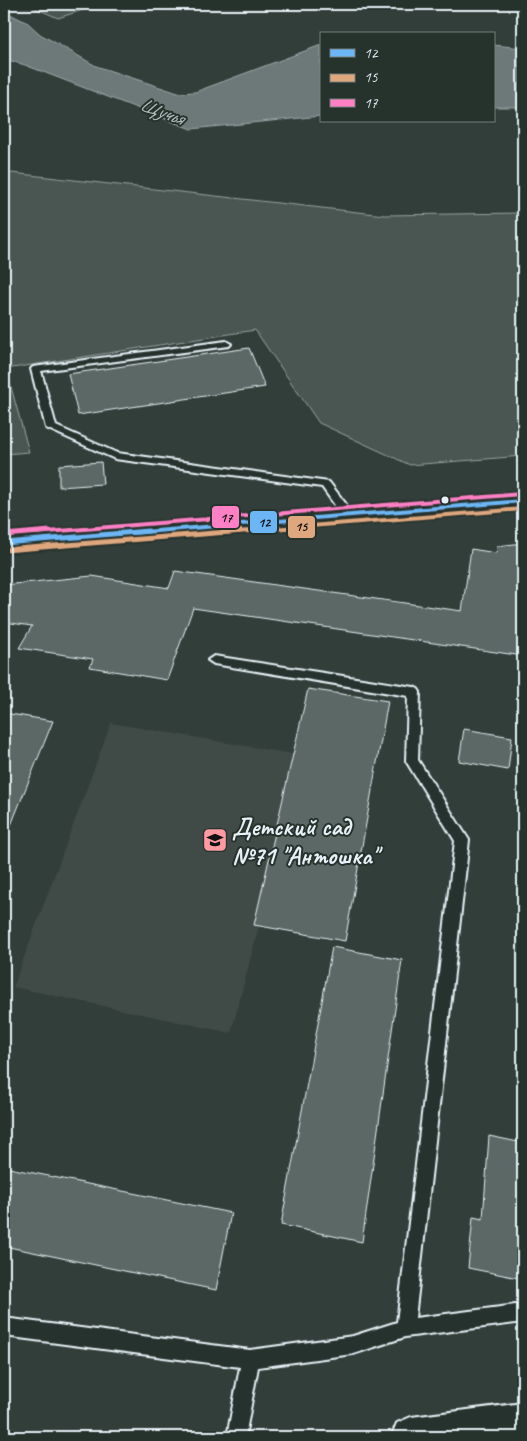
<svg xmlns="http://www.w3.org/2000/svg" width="527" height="1441" font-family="Caveat,sans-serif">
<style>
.built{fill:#3f4b46}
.green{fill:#495651;stroke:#98a4a4}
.water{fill:#6d7978;stroke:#9ea9ab}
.building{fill:#5c6865;stroke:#e8f1f8}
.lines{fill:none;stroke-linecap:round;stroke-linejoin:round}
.service-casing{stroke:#e8f1f8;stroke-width:4}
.minor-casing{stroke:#e8f1f8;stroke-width:4}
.tertiary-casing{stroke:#e8f1f8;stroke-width:3}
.service{fill:#26332d;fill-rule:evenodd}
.minor{fill:#26332d;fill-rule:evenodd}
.tertiary{fill:#26332d;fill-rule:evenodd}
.bus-1-far1-casing{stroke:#26332d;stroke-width:7}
.bus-1-casing{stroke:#26332d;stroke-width:9}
.bus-2-far1-casing{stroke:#26332d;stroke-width:7}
.bus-2-casing{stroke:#26332d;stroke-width:9}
.bus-3-far1-casing{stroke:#26332d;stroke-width:7}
.bus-3-casing{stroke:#26332d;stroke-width:9}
.bus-1-far1{stroke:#6db6f5;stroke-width:4}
.bus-1{stroke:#6db6f5;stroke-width:5}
.bus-2-far1{stroke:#dfa77e;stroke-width:4}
.bus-2{stroke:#dfa77e;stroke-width:5}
.bus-3-far1{stroke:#ff80c5;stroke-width:4}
.bus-3{stroke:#ff80c5;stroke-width:5}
.bus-dot{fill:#e8f1f8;stroke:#26332d;stroke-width:2}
.labels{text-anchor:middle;stroke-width:4;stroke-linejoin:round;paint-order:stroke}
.far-water-label{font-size:21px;font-style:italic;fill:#b1bbbe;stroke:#26332d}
.poi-label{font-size:25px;font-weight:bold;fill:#e8f1f8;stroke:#26332d;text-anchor:start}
.line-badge{stroke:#26332d;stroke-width:2}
.pale-badge-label{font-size:14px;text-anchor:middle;font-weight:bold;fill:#111}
</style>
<rect width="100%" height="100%" fill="#323e39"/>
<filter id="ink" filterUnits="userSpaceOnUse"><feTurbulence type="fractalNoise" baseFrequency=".02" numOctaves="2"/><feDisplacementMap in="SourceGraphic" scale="10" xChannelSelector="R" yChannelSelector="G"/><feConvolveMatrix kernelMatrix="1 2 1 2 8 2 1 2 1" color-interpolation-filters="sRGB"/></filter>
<g filter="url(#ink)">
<path class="built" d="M308,689L388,701L345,941L259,926L231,1033L13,987L111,723L293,754Z"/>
<g class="green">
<path d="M26,4H101L58,18Z"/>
<path d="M12,173L384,215L523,213V456L410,465L319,423L255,330L6,369L29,452L4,454V177Z"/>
</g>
<g class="water">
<path d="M4,11L28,23L40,34L96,66L178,93L195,92L321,45V116L191,129L25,65L4,59Z"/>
<path d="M493,45L523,48V107H493Z"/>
</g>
<g class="building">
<path d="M249,348L265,387L78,415L68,374Z"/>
<path d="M101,462L103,484L59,487V465Z"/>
<path d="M523,543V656L193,608L167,680L90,667L93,659L19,648L32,626L4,622V585L92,576L169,588L175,571L462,611L471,549L496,553L497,546Z"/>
<path d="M308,689L388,701L345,941L254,925Z"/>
<path d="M4,713L53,721L5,840H4Z"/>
<path d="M464,729L512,737L508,770L459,761Z"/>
<path d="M332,947L402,960L362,1242L281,1225Z"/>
<path d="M489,1136L523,1143V1279L468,1268L473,1217L483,1219Z"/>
<path d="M4,1167L231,1213L216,1290L4,1246Z"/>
</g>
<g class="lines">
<defs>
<g id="service">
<path d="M226,341L231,344L229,346L41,371L56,426L117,453L329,482L352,512L353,515L352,518H344L322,487L115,459L46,428L31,369L33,367Z"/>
<path d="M214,656L414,687L418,689L420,692L418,760L469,840L415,1318L523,1304V1322L405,1337L353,1354L258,1367L245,1437H227L240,1367L4,1336V1318L250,1350L353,1336L397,1322L455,841L406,761L408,696L214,664L208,660Z"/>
</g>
<path id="minor" d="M523,1403V1437H391L397,1423L411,1417Z"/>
<path id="tertiary" d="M523,493V509L4,551V535Z"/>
</defs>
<use href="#service" class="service-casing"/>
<use href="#minor" class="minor-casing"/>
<use href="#tertiary" class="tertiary-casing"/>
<use href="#service" class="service"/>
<use href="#minor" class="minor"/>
<use href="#tertiary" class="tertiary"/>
<defs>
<path id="bus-1-far1" d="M132,533L523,501"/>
<path id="bus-1" d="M4,543L148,531"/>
<path id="bus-2-far1" d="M224,533L523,509"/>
<path id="bus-2" d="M5,550L240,531"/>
<path id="bus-3-far1" d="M34,533L522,494"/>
<path id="bus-3" d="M4,535L50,531"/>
</defs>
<use href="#bus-1-far1" class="bus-1-far1-casing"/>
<use href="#bus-1" class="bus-1-casing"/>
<use href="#bus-2-far1" class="bus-2-far1-casing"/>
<use href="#bus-2" class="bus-2-casing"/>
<use href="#bus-3-far1" class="bus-3-far1-casing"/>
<use href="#bus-3" class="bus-3-casing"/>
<use href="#bus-1-far1" class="bus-1-far1"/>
<use href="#bus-1" class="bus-1"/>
<use href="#bus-2-far1" class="bus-2-far1"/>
<use href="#bus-2" class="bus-2"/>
<use href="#bus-3-far1" class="bus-3-far1"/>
<use href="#bus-3" class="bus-3"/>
</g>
</g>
<defs>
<symbol id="school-square" viewBox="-11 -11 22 22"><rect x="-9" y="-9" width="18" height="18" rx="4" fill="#ff9aa2" stroke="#26332d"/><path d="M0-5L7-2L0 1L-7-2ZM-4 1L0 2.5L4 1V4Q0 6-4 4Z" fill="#111"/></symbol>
</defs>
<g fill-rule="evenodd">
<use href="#school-square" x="201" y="826" width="28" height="28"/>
</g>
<circle class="bus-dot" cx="445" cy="500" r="4.5"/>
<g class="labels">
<g class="far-water-label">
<text transform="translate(162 111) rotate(20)" y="7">Щучья</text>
</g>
<g class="poi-label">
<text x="232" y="835">Детский сад<tspan x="232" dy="29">№71 "Антошка"</tspan></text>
</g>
</g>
<g class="line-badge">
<rect x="211" y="505" width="29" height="24" rx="5" fill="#ff80c5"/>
<rect x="249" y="510" width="29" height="24" rx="5" fill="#6db6f5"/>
<rect x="287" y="515" width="29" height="24" rx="5" fill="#dfa77e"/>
</g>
<g class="pale-badge-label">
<text x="226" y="522">17</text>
<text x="264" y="527">12</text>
<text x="301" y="531">15</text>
</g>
<rect width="527" height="1441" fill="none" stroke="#26332d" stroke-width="20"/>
<rect x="10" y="10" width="507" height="1421" fill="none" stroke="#e8f1f8" stroke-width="2" filter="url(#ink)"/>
<rect x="320" y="32" width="175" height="90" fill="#26332d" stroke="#747f7e"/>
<rect x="330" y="49" width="25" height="8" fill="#6db6f5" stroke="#747f7e"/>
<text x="364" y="58" font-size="15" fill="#e8f1f8">12</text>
<rect x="330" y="74" width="25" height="8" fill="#dfa77e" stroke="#747f7e"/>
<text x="364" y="82" font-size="15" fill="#e8f1f8">15</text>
<rect x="330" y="99" width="25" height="8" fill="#ff80c5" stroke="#747f7e"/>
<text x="364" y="108" font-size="15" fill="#e8f1f8">17</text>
</svg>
